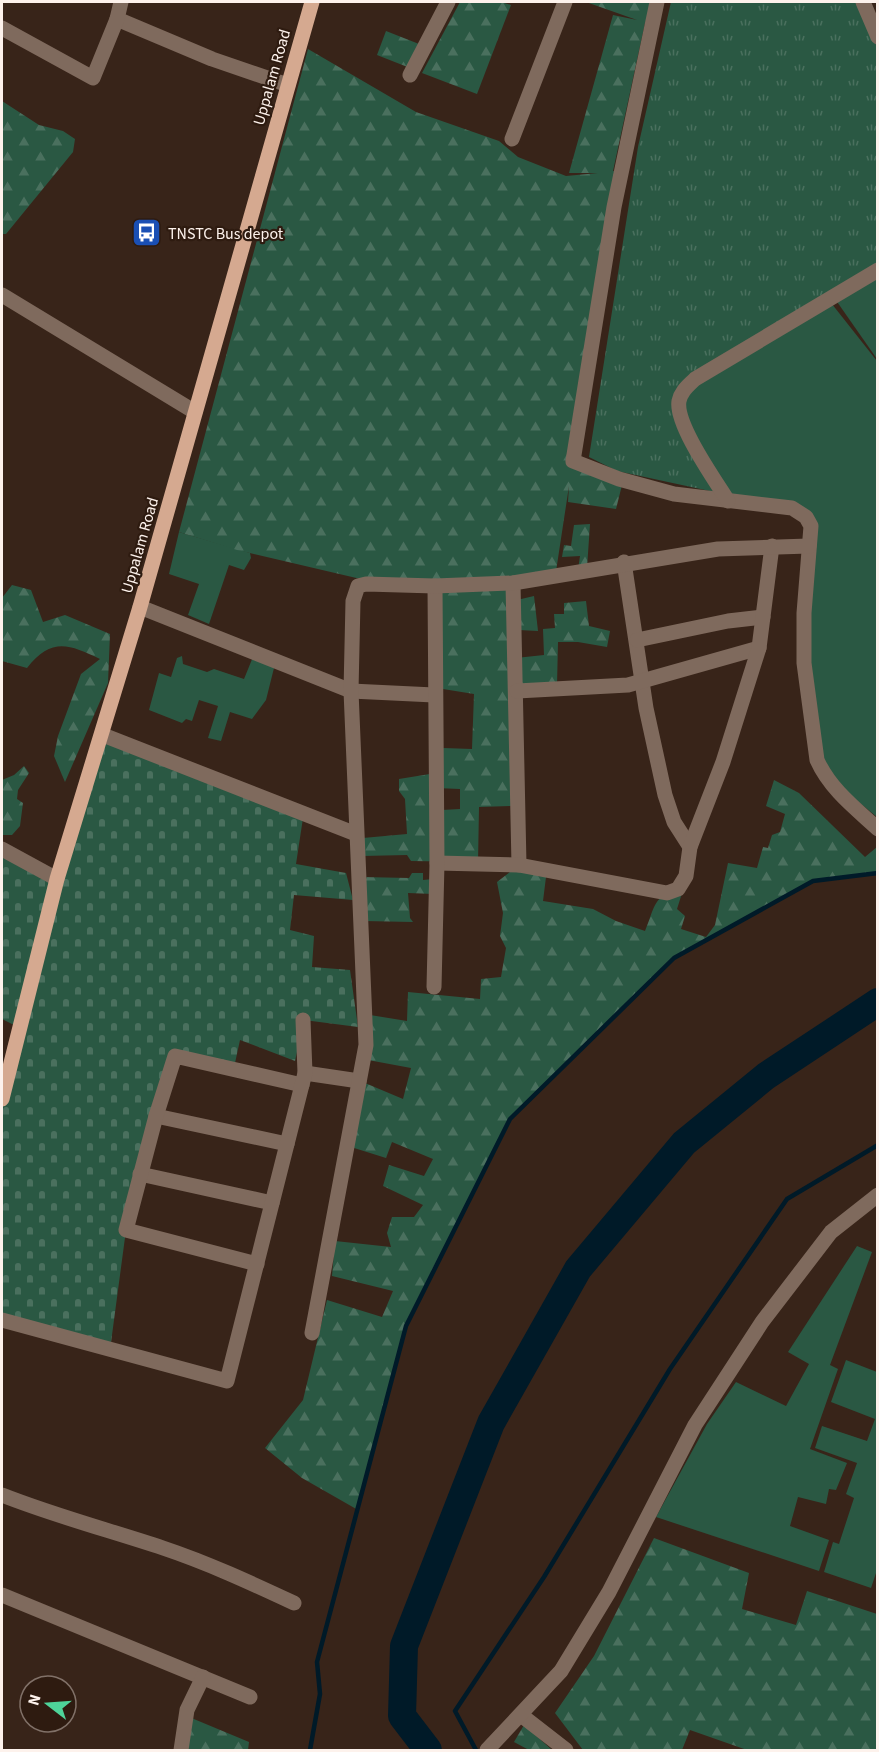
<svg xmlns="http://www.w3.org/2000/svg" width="879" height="1752" font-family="'Source Sans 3',sans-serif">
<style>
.grass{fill:#2a5843}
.forest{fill:url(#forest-firs);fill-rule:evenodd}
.cemetery{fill:url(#cemetery-stones)}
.park{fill:url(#park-tufts)}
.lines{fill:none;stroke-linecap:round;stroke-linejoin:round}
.stream{stroke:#001a28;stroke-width:4.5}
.river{stroke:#001a28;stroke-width:28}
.minor{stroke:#7f6a5d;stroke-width:15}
.major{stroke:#d5a990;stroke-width:15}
.labels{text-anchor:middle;stroke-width:4.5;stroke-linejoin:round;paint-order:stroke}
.street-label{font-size:16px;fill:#fdf2ec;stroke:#2e1b10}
.poi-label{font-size:16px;fill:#fdf2ec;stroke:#2e1b10;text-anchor:start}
</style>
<defs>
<pattern id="forest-firs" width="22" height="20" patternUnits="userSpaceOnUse" patternTransform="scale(1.5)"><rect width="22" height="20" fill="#2a5843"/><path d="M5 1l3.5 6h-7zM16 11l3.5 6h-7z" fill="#4a705e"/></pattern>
<pattern id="cemetery-stones" width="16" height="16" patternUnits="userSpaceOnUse" patternTransform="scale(1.5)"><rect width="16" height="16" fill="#2a5843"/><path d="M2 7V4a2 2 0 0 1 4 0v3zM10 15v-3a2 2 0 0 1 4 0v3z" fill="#4a705e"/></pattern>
<pattern id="park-tufts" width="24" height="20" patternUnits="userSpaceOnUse" patternTransform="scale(1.5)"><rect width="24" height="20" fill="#2a5843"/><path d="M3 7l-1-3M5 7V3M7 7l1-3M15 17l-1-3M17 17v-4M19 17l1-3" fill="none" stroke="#4a705e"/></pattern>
</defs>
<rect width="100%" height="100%" fill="#382419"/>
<g class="grass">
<path d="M877,274V359L833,296Z"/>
<path d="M828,299L877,361V817L823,773L804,663L806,517L728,501L681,419L684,390Z"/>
<path d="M179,532L250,553L251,558L244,570L229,565L209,624L188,615L199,584L169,574Z"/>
<path d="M255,652L275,664L266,700L252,719L230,712L221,741L208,738L218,706L199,700L192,721L186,719L182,723L149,710L159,673L171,677L177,658L182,656L183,664L207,672L214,669L244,679Z"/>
<path d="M857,1246L872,1252L830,1365L838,1369L810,1449L847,1463L836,1490L829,1489L826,1504L798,1497L790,1526L829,1540L819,1571L656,1517L707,1424L736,1382L786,1406L809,1364L788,1352Z"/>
<path d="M846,1360L877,1372L878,1567L871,1588L824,1572L833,1542L839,1544L854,1498L846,1494L857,1463L815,1448L822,1426L867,1441L875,1419L831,1402Z"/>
</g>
<g class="forest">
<path d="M460,2H501L511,5L477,94L422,73Z"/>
<path d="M586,2H657L645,23L613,171H622L573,461L622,485L616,509L568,502L569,486L555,578L512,583V806L479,807L478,862L411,861L407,855L361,856L363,838L407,834L405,799L399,791V779L436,773L443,748L472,749L474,694L443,689L434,586L382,584L237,550L179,532L308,49L416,112L499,141L518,157L566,176L598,173H569L613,15L637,20ZM436,788L460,789V809L442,810Z"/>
<path d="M386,31L419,44L410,68L377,55Z"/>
<path d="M2,101L39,125L63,131L75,139L73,152L6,234H2Z"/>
<path d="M590,524L587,568L578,570L580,556L562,557L564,545L571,546L574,525Z"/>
<path d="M12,585L31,590L43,622L65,615L110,634L108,683L65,782L54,756L58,736L81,674L100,659C69,644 51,637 27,668L2,661V598Z"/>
<path d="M534,596L538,631L519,630L517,600Z"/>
<path d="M586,601L589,626L610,631L607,647L578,642H558L557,685L517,691L516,658L544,655L543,629L555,628L554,614H564V603Z"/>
<path d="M24,766L29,773L18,790L17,799L23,803L20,826L12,835H2V780L14,775Z"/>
<path d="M774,780L799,793L865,857L877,847V873L812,881L674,958L511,1119L406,1326L358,1510L302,1478L265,1448L303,1400L327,1300L382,1317L393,1291L332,1276L335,1241L391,1247L387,1233L392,1217H414L423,1205L383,1186L389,1165L424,1176L433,1159L392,1142L386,1158L351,1147L365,1083L403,1099L411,1068L368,1060L370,1015L407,1021L408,992L480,999L481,979L501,977L506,948L500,936L503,913L497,882L519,865L546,877L543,901L593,909L616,921L645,931C656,905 652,895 683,890L677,909L685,916L681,929L706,937L715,925L728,863L757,868L763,847L768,848L772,835L780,832L785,814L766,806Z"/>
<path d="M412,873H423V880L433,879L434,894L408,893L410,918L413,922L364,921L362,877L409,878Z"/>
<path d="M654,1538L749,1573L742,1609L796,1625L807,1591L877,1614V1750H747L690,1730L682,1750H583L555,1713L594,1656Z"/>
<path d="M189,1717L249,1742L248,1750H184Z"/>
<path d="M524,1725L552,1750H529L514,1742Z"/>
</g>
<path class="cemetery" d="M103,735L303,818L296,864L346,873L353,900L294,895L290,930L314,936L312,967L350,970L358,1027L304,1020L295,1061L240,1040L235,1063L175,1056L126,1230L110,1350L2,1320V1096L20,1028L2,1019V852L60,881Z"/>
<path class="park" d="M671,2H859L877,47V265L689,379L674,410L719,493L617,471L589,457L638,147Z"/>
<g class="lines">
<g class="stream">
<path d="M310,1750L320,1694L317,1662L406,1326L510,1119L674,958L813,881L878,873"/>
<path d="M476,1750L455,1711L544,1577L670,1369L787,1199L878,1145"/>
</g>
<path class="river" d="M428,1750L402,1716L404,1646L491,1423L578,1269L684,1143L766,1076L878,1002"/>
<g class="minor">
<path d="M657,2L614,207L573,461L619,479L674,494L792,508L806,517L811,526L804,613V663L817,760C830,789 855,808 878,829"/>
<path d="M863,2L878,37"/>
<path d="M117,19L212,59L288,85"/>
<path d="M2,28L93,78L117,19L121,2"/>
<path d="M410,75L448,2"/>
<path d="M512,139L565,2"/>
<path d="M2,295L195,412"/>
<path d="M728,501C715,480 675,424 679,401C681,391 688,386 695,379L878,270"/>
<path d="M624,562L646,708L665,795L674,822L690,847"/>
<path d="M513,583L519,865"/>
<path d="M140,607L351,691L434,695"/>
<path d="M637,640L728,621L763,617"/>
<path d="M517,691L628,685L759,648"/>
<path d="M103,735L356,834"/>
<path d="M2,849L57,879"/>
<path d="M437,863L519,865L667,893L678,889L686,876L690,847L723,762L759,648L772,546"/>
<path d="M434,987L437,863L435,586"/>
<path d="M305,1073L359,1081"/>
<path d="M156,1116L287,1144"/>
<path d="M140,1174L272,1203"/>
<path d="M257,1264L126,1230L156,1116L175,1056L302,1085"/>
<path d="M2,1320L227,1381L305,1073L303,1020"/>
<path d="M312,1333L366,1045L351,691L353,601L358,586L366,584L435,586L513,583L718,549L809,546"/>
<path d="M2,1495C55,1516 109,1530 163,1548C208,1563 251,1583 294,1603"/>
<path d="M2,1595L250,1697"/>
<path d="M521,1715L566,1750"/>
<path d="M181,1750L187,1710L203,1677"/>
<path d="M487,1750L561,1671L609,1592L695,1425L762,1322L831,1232L878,1195"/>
</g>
<path class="major" d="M2,1099L57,879L140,607L312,2"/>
</g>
<defs>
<symbol id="bus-square" viewBox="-11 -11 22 22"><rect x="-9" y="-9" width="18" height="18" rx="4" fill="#1a4fb4" stroke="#2e1b10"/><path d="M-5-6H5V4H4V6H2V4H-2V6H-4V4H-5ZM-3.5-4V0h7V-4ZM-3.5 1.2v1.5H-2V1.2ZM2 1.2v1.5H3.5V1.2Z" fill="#fff"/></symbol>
</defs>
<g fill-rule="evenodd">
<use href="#bus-square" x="130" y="216" width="33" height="33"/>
</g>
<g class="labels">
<g class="street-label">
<text transform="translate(271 77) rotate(-74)" y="6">Uppalam Road</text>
<text transform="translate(139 545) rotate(-74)" y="6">Uppalam Road</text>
</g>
<g class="poi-label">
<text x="168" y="239">TNSTC Bus depot</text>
</g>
</g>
<rect width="879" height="1752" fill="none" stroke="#fdf2ec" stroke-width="6"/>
<g transform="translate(48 1704) rotate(287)"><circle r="28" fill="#2e1b10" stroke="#817168" stroke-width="1.5"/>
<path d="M0-4.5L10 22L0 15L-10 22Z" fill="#4ed399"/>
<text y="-9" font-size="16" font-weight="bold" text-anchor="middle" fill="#fdf2ec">N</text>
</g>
</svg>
